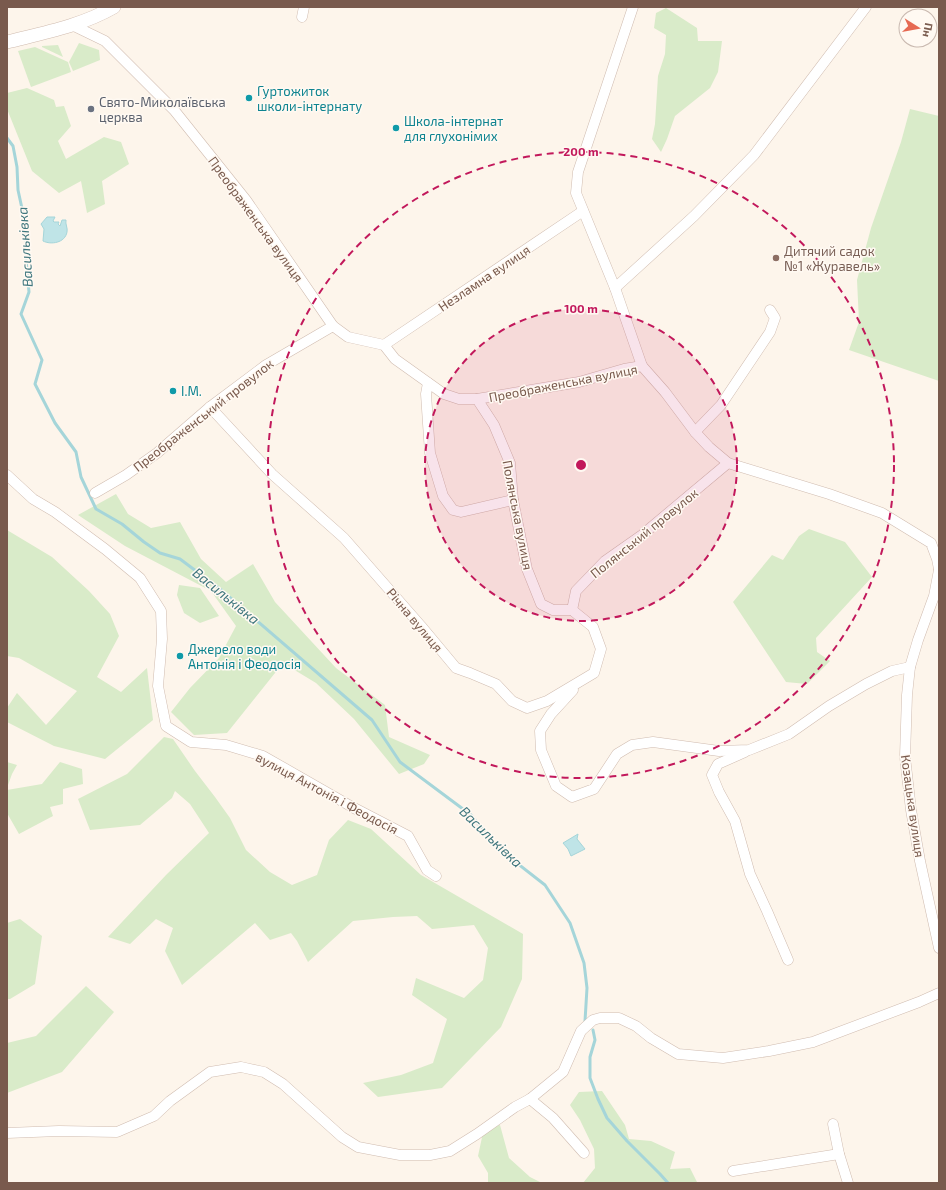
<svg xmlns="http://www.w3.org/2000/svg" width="946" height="1190" font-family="'Exo 2',sans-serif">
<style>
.green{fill:#d9ebc9}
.water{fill:#bfe4e7;stroke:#a5d5d9}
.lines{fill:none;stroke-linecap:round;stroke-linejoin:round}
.stream{stroke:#a5d5d9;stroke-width:3}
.minor-casing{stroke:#d0bcb0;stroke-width:11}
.tertiary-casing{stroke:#d0bcb0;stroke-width:14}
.minor{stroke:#fff;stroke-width:10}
.tertiary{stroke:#fff;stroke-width:13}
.ring{fill:none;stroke:#c2185b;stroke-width:2;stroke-dasharray:7 5}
.culture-dot{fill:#0f9aa8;stroke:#fff9f2;stroke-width:1.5}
.worship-dot{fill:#6b7280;stroke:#fff9f2;stroke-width:1.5}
.education-dot{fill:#8d6e63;stroke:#fff9f2;stroke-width:1.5}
.labels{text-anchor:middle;stroke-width:3;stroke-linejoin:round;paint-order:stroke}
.culture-label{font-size:13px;fill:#0d838f;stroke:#fff9f2;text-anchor:start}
.worship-label{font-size:13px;fill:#5b616d;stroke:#fff9f2;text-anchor:start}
.street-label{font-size:13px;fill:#795a4d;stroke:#fff9f2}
.education-label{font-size:13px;fill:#785e54;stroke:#fff9f2;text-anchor:start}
.water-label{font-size:14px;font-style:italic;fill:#40777e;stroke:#fff9f2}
.centre{fill:#c2185b;stroke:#fff9f2;stroke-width:2}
.ring-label{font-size:12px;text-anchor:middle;font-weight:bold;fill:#c2185b;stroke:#fff9f2;stroke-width:3;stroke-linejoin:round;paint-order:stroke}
</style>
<rect width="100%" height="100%" fill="#fdf5eb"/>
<g class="green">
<path d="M666,8L697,28L698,41H722L718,72L710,88L675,116L667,139L661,152L652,139L655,124L658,76L665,54L666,35L654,28L656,13Z"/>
<path d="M79,43L99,50L100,60L73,71L69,62Z"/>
<path d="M58,45L63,57L42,47V46Z"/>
<path d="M35,47L68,62L71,72L31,87L18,51Z"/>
<path d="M27,88L54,100L56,107L64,106L71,126L58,141L66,159L104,137L121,142L129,164L102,181L105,204L87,213L81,181L59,193L32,171L7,109V93Z"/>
<path d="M910,109L939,116V381L849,350L859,322L857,280L871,228L901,142Z"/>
<path d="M116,494L128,514L151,528L180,522L201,559L226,582L253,564L275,602L336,668L385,705L389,737L430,755L424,764L399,774L354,719L316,683L283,663L227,733L194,735L171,712L190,688L219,658L236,626L211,591L125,546L78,515Z"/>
<path d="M809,529L845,542L872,577L816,638L817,652L830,661L807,684L786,682L733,602L772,555L783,560L799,536Z"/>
<path d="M7,530L52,557L89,591L110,614L119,636L97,677L121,692L147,668L153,720L105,759L54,746L7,722V708L17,693L46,725L77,691L19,658L7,656Z"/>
<path d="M179,585L200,588L219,616L200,623L184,613L177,595Z"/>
<path d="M164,737L173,739L195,771L215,797L230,818L246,850L270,872L292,885L317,875L329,840L348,820L371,829L421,875L523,934L522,979L501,1027L442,1088L378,1097L363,1083L401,1075L433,1063L447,1019L412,995L416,978L464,998L483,980L488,948L474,925L432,929L417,916L393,917L353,921L308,962L297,941L291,933L270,940L255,923L182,985L165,951L173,928L156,919L130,944L108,937L166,875L209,833L190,804L175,791L172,798L140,825L90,830L78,799L127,774Z"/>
<path d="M7,762L17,765L12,774L8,785H7Z"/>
<path d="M60,762L82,769L83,784L63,789V804L50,807L53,816L19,834L7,813V790L42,784Z"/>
<path d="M20,919L42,936L35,984L10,999H7V923Z"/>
<path d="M86,986L114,1012L62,1072L7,1093V1043L36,1036Z"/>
<path d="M602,1091L625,1125L629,1139L651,1141L675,1152L670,1169L690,1168L697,1182L583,1183L595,1168L594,1149L580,1120L570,1105L579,1092Z"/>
<path d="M500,1125L509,1158L530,1177L542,1183H488V1173L478,1156L484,1128Z"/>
</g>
<g class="water">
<path d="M47,217H55L53,221L54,222H59L58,224L60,226L62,220H66C65,224 68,228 67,232C65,243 51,245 43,241L44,229L41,224Z"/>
<path d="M578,834L577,839L585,849L571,856L568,849L563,843Z"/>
</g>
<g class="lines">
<g class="stream">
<path d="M7,138L13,146L17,167L18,190L26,227V260L29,292L21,314L42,360L35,384L55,423L76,452L81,477L96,509L122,524L144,542L160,553L180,559L220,589L372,720L400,762L471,815L499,849L545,885L570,923L584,963L587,988L585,1021"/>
<path d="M593,1030L595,1040L590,1057V1078L598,1099L607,1118L627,1141L660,1174L668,1183"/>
</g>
<defs>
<g id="minor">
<path d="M633,7L578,172L576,193L615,288L642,366"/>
<path d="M302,17L304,7"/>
<path d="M72,25L105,41L174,110L246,200L333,326L348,337L384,345L395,359L444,394L459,399H477L579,382L624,369L642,366L665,392L695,432L709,447L728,463L829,494L882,513L931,543L937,559L939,569"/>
<path d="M615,288L694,216L754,155L866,7"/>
<path d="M384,345L583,211"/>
<path d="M428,383L426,394L430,453L443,496L453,510L461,512L513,500"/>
<path d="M477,399L494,425L510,463L513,500L527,569L541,604L553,610H572"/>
<path d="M210,407L272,474L344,538L421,626L456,668L470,673L496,684L512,701L527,708L547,701L594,673L601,649L593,627L572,610"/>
<path d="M695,432L721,405L770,332L775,318L770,310"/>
<path d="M7,475L33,499L55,512L105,549L140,578L161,611L162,639L158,686L166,726L191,742L226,745L263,756L354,808L408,836L427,870L436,876"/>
<path d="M95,493L126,475L157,453L210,407L266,365L333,326"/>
<path d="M939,570L934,596L918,640L910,667L907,695L905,757L911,810L920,861L939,948"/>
<path d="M572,610L576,591L605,561L642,535L728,463"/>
<path d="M573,690L551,714L540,731L541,750L556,786L572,797L594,789L617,754L632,745L653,742L719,751L749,750L789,734L829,706L866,684L892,671L910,667"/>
<path d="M745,752L718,764L712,775L719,792L735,821L750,874L767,911L788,960"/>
<path d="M530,1099L553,1118L584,1153"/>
<path d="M833,1124L839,1154L848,1183"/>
<path d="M7,1133L59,1131L117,1132L154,1116L170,1101L210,1072L241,1067L264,1072L283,1084L342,1137L358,1147L400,1155H430L450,1151L477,1134L515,1107L530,1099L563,1072L581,1031L593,1020L600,1018H619L636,1026L651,1038L678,1054L723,1058L769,1051L813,1042L919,1002L939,993"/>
<path d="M733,1171L839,1154"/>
</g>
<path id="tertiary" d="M7,42C43,33 81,26 114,7"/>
</defs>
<use href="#minor" class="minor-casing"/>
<use href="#tertiary" class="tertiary-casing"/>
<use href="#minor" class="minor"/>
<use href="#tertiary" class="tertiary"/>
</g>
<circle cx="581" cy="465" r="156" fill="#c2185b" fill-opacity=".12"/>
<g class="ring">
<circle cx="581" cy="465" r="156"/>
<circle cx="581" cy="465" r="313"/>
</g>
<g class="culture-dot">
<circle cx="249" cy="98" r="4"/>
<circle cx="396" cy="128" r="4"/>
<circle cx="173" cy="391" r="4"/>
<circle cx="180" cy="656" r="4"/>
</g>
<circle class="worship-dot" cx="91" cy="109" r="4"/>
<circle class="education-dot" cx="776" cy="258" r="4"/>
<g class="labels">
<g class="culture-label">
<text x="257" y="96">Гуртожиток<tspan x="257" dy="15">школи-інтернату</tspan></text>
<text x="404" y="126">Школа-інтернат<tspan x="404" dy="15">для глухонімих</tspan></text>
<text x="181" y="396">І.М.</text>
<text x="188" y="654">Джерело води<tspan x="188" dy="15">Антонія і Феодосія</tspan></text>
</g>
<g class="worship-label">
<text x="99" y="107">Свято-Миколаївська<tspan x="99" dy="15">церква</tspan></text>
</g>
<g class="street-label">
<text transform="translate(256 219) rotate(54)" y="5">Преображенська вулиця</text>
<text transform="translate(484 278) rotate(-34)" y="5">Незламна вулиця</text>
<text transform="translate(563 383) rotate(-11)" y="5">Преображенська вулиця</text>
<text transform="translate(203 415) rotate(-38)" y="5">Преображенський провулок</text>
<text transform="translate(518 515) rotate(79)" y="5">Полянська вулиця</text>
<text transform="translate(644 533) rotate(-39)" y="5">Полянський провулок</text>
<text transform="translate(415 620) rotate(50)" y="5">Річна вулиця</text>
<text transform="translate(327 793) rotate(28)" y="5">вулиця Антонія і Феодосія</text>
<text transform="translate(913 806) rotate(82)" y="5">Козацька вулиця</text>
</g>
<g class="education-label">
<text x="784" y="256">Дитячий садок<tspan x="784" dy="15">№1 «Журавель»</tspan></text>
</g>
<g class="water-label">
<text transform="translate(25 247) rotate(-94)" y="5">Васильківка</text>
<text transform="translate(226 596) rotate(39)" y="5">Васильківка</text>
<text transform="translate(491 837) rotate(44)" y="5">Васильківка</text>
</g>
</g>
<circle cx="581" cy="465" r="6" class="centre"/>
<g class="ring-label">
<text x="581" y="156">200 m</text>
<text x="581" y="313">100 m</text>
</g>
<rect width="946" height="1190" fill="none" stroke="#795a4d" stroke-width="16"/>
<g transform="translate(918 28) rotate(101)"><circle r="19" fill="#fff9f2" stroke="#c9b9b0"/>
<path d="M0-3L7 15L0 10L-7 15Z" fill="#e66952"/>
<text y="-6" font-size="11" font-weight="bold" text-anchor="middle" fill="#795a4d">Пн</text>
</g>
</svg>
